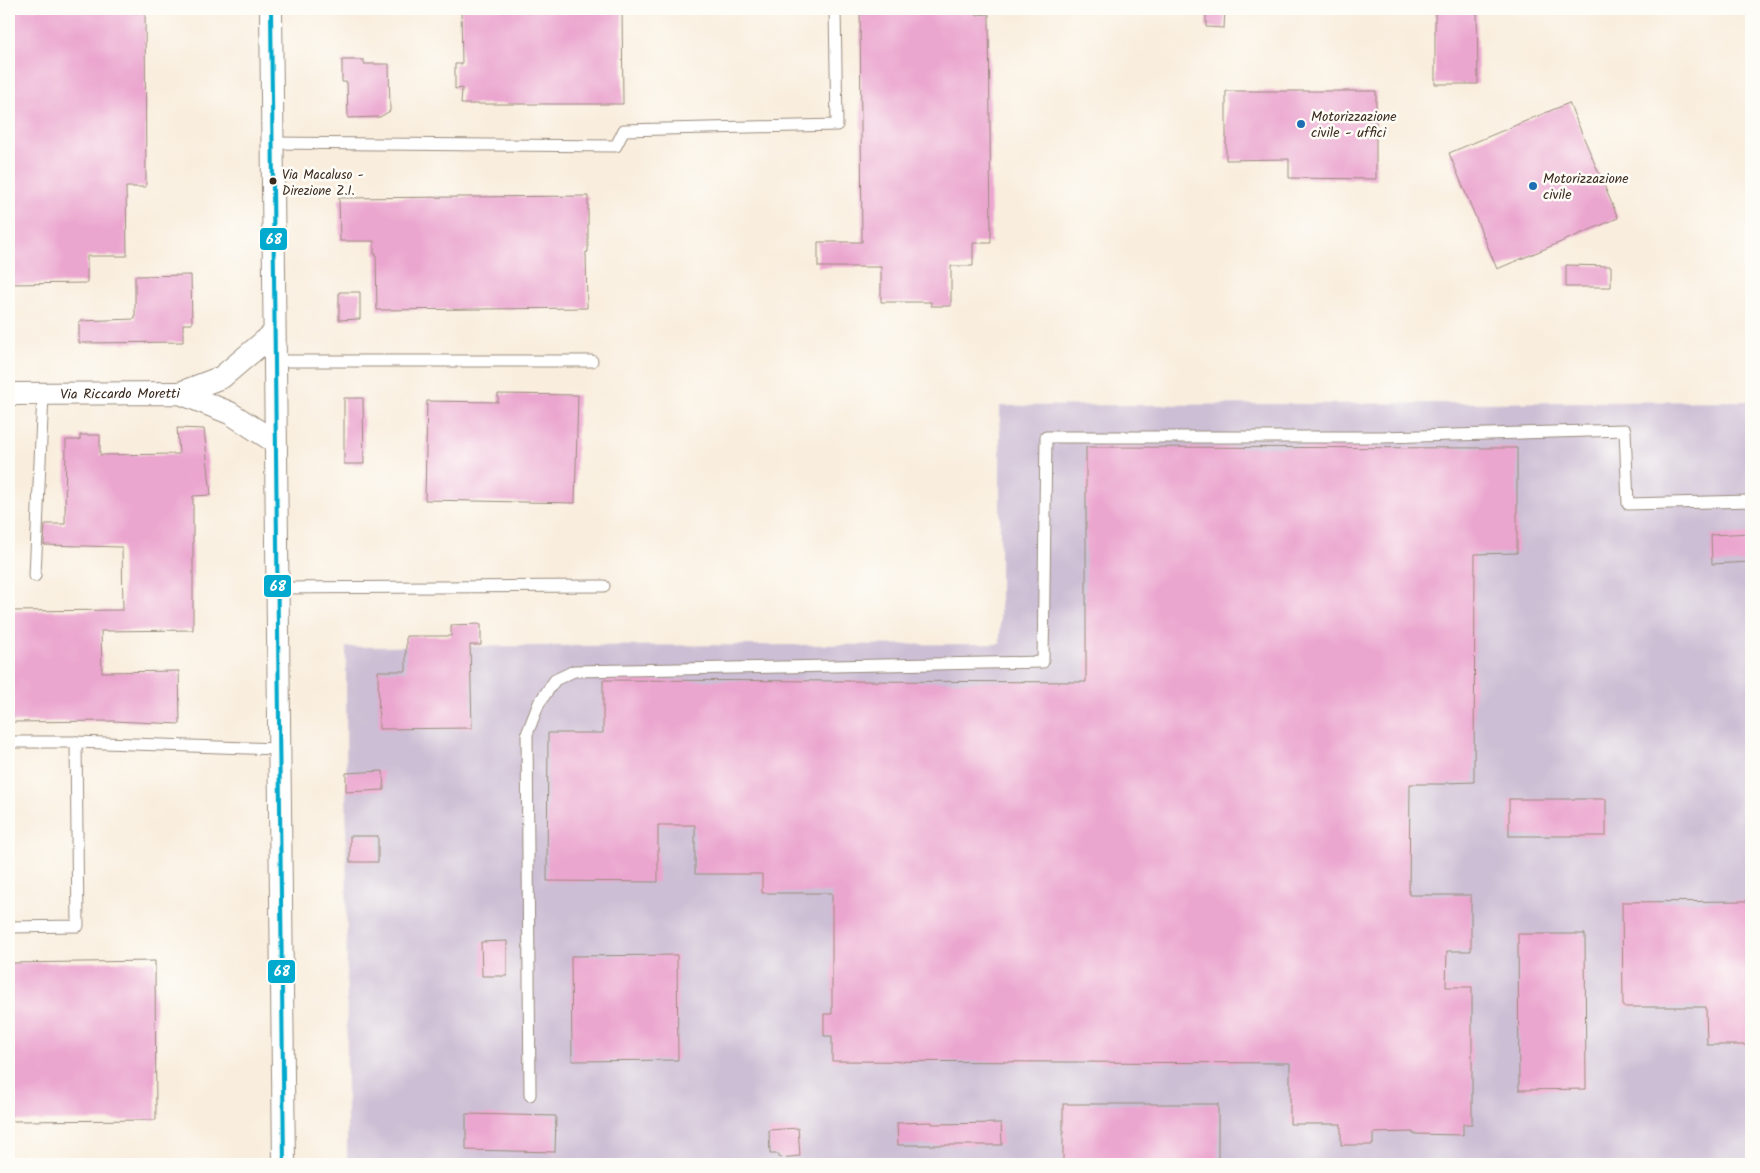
<svg xmlns="http://www.w3.org/2000/svg" width="1760" height="1173" font-family="Kalam,sans-serif">
<style>
.industrial{fill:#ccbed4}
.building{fill:#eba6cf}
.lines{fill:none;stroke-linecap:round;stroke-linejoin:round}
.service-casing{stroke:#9a8c7e;stroke-width:13}
.minor-casing{stroke:#9a8c7e;stroke-width:24}
.service{stroke:#fff;stroke-width:11}
.minor{stroke:#fff;stroke-width:22}
.bus-1-casing{stroke:#fdfcf7;stroke-width:8}
.bus-1{stroke:#00a9ce;stroke-width:4}
.poi-dot{fill:#1f6fb2;stroke:#fdfcf7;stroke-width:2}
.bus-dot{fill:#3b2a1e;stroke:#fdfcf7;stroke-width:2}
.labels{text-anchor:middle;stroke-width:5;stroke-linejoin:round;paint-order:stroke}
.bus-label{font-size:13px;fill:#3b2a1e;stroke:#fdfcf7;text-anchor:start}
.poi-label{font-size:14px;fill:#3b2a1e;stroke:#fdfcf7;text-anchor:start}
.street-label{font-size:14px;fill:#3b2a1e;stroke:#fdfcf7}
.line-badge{stroke:#fdfcf7;stroke-width:2}
.badge-label{font-size:14px;text-anchor:middle;font-weight:bold;fill:#fff}
</style>
<rect width="100%" height="100%" fill="#fdfcf7"/>
<filter id="ink" filterUnits="userSpaceOnUse"><feTurbulence type="fractalNoise" baseFrequency=".02" numOctaves="2"/><feDisplacementMap in="SourceGraphic" scale="10" xChannelSelector="R" yChannelSelector="G"/><feConvolveMatrix kernelMatrix="1 2 1 2 8 2 1 2 1" color-interpolation-filters="sRGB"/></filter>
<filter id="wash" filterUnits="userSpaceOnUse"><feTurbulence type="fractalNoise" baseFrequency=".0096" numOctaves="4" result="noise"/><feDisplacementMap in="SourceGraphic" scale="20" xChannelSelector="R" yChannelSelector="G"/><feGaussianBlur stdDeviation="1.12" result="paint"/><feColorMatrix in="noise" values="0 0 0 0 0 0 0 0 0 0 0 0 0 0 0 0 0 1.4 0 .05"/><feComposite in="paint" operator="in"/></filter>
<g filter="url(#wash)">
<rect width="100%" height="100%" fill="#f9eede"/>
<path class="industrial" d="M1751,401V1164H349L347,1157L346,647L1000,644V406Z"/>
<g id="blocks">
<g class="building">
<path d="M9,9H145L146,187H126L127,256H87V283L9,284V229H10Z"/>
<path d="M461,9H622L623,104H461L462,88L455,89V64H462Z"/>
<path d="M860,9H976V15L989,14L991,243H973V266H951V306H931V302H881V267H818V242H862Z"/>
<path d="M1206,9H1225L1224,28L1206,27Z"/>
<path d="M1435,9H1477L1478,84H1435Z"/>
<path d="M342,60H364V64H389L390,111L380,117L348,118L347,82H342Z"/>
<path d="M1226,91H1376V179L1289,178V159L1226,160Z"/>
<path d="M1569,103L1618,218L1497,269L1449,153Z"/>
<path d="M588,196V252H586L587,308L377,310L376,254H374V241H340L339,198Z"/>
<path d="M1566,265L1611,266V287H1566Z"/>
<path d="M191,275L192,324H183V342L79,343V321L135,319V276Z"/>
<path d="M339,292H360V319L339,320Z"/>
<path d="M498,394L578,395L575,503L425,500L427,401L498,402Z"/>
<path d="M344,398H363L364,464H344Z"/>
<path d="M177,428L204,429L211,495L193,496V630L101,631L102,672L179,671L180,724L113,721L9,722V611L123,610L122,547L44,545L45,524H65L66,440H80V435H100V455L179,454Z"/>
<path d="M1086,447L1517,448V553L1475,554L1474,782L1446,783V784H1410L1409,895H1471V951H1447L1446,987H1472V1124H1463V1135L1413,1134V1132L1373,1133V1145H1341V1124H1290V1063L832,1061V1036H824V1014H832V893H762V874H695V825H658V882L547,881L548,733H603V680L1086,682Z"/>
<path d="M1751,533V562L1712,564L1711,535Z"/>
<path d="M481,624V645H470L472,728L379,729L378,671H406V636H451V625Z"/>
<path d="M383,771L384,790L346,792V773Z"/>
<rect x="1509" y="799" width="97" height="37"/>
<rect x="350" y="836" width="28" height="26"/>
<path d="M1751,901V1045H1707L1706,1007H1623L1622,902Z"/>
<path d="M1518,934H1585L1586,1089L1519,1090Z"/>
<path d="M507,941V976H482L481,942Z"/>
<path d="M677,955L678,1060L572,1061L571,956Z"/>
<path d="M155,961L156,1120L9,1121V963Z"/>
<rect x="1063" y="1104" width="155" height="60"/>
<path d="M466,1114L556,1116L555,1152L466,1150Z"/>
<path d="M932,1122V1124L1001,1123L1002,1145H898L897,1123Z"/>
<path d="M798,1128L800,1156L779,1158V1154H770L769,1130Z"/>
</g>
</g>
</g>
<g filter="url(#ink)">
<use href="#blocks" fill-opacity="0" stroke="#9a8c7e" stroke-width="1"/>
<g class="lines">
<defs>
<g id="service">
<path d="M272,143L616,146L624,130L837,125L835,9"/>
<path d="M274,361H592"/>
<path d="M35,576L43,394"/>
<path d="M277,588L604,586"/>
<path d="M9,742H76L78,926L9,927"/>
<path d="M76,742L279,749"/>
<path d="M530,1095L527,734L539,703L555,680L574,671L1043,662L1046,437H1383L1625,430L1628,504L1751,501"/>
</g>
<g id="minor">
<path d="M271,9L284,1164"/>
<path d="M180,393L222,377L274,333"/>
<path id="s1" d="M9,394L180,393L230,413L275,442"/>
</g>
</defs>
<use href="#service" class="service-casing"/>
<use href="#minor" class="minor-casing"/>
<use href="#service" class="service"/>
<use href="#minor" class="minor"/>
<defs>
<path id="bus-1" d="M271,9L284,1164"/>
</defs>
<use href="#bus-1" class="bus-1-casing"/>
<use href="#bus-1" class="bus-1"/>
</g>
</g>
<g class="poi-dot">
<circle cx="1301" cy="124" r="5"/>
<circle cx="1533" cy="186" r="5"/>
</g>
<circle class="bus-dot" cx="273" cy="181" r="4.5"/>
<g class="labels">
<g class="bus-label">
<text x="282" y="179">Via Macaluso -<tspan x="282" dy="16">Direzione Z.I.</tspan></text>
</g>
<g class="poi-label">
<text x="1311" y="121">Motorizzazione<tspan x="1311" dy="16">civile - uffici</tspan></text>
<text x="1543" y="183">Motorizzazione<tspan x="1543" dy="16">civile</tspan></text>
</g>
<g class="street-label">
<text dy="5" stroke="none"><textPath href="#s1" startOffset="111">Via Riccardo Moretti</textPath></text>
</g>
</g>
<g class="line-badge">
<rect x="259" y="227" width="29" height="24" rx="5" fill="#00a9ce"/>
<rect x="263" y="574" width="29" height="24" rx="5" fill="#00a9ce"/>
<rect x="267" y="959" width="29" height="25" rx="5" fill="#00a9ce"/>
</g>
<g class="badge-label">
<text x="274" y="244">68</text>
<text x="278" y="591">68</text>
<text x="282" y="976">68</text>
</g>
<rect width="1760" height="1173" fill="none" stroke="#fdfcf7" stroke-width="30"/>
</svg>
